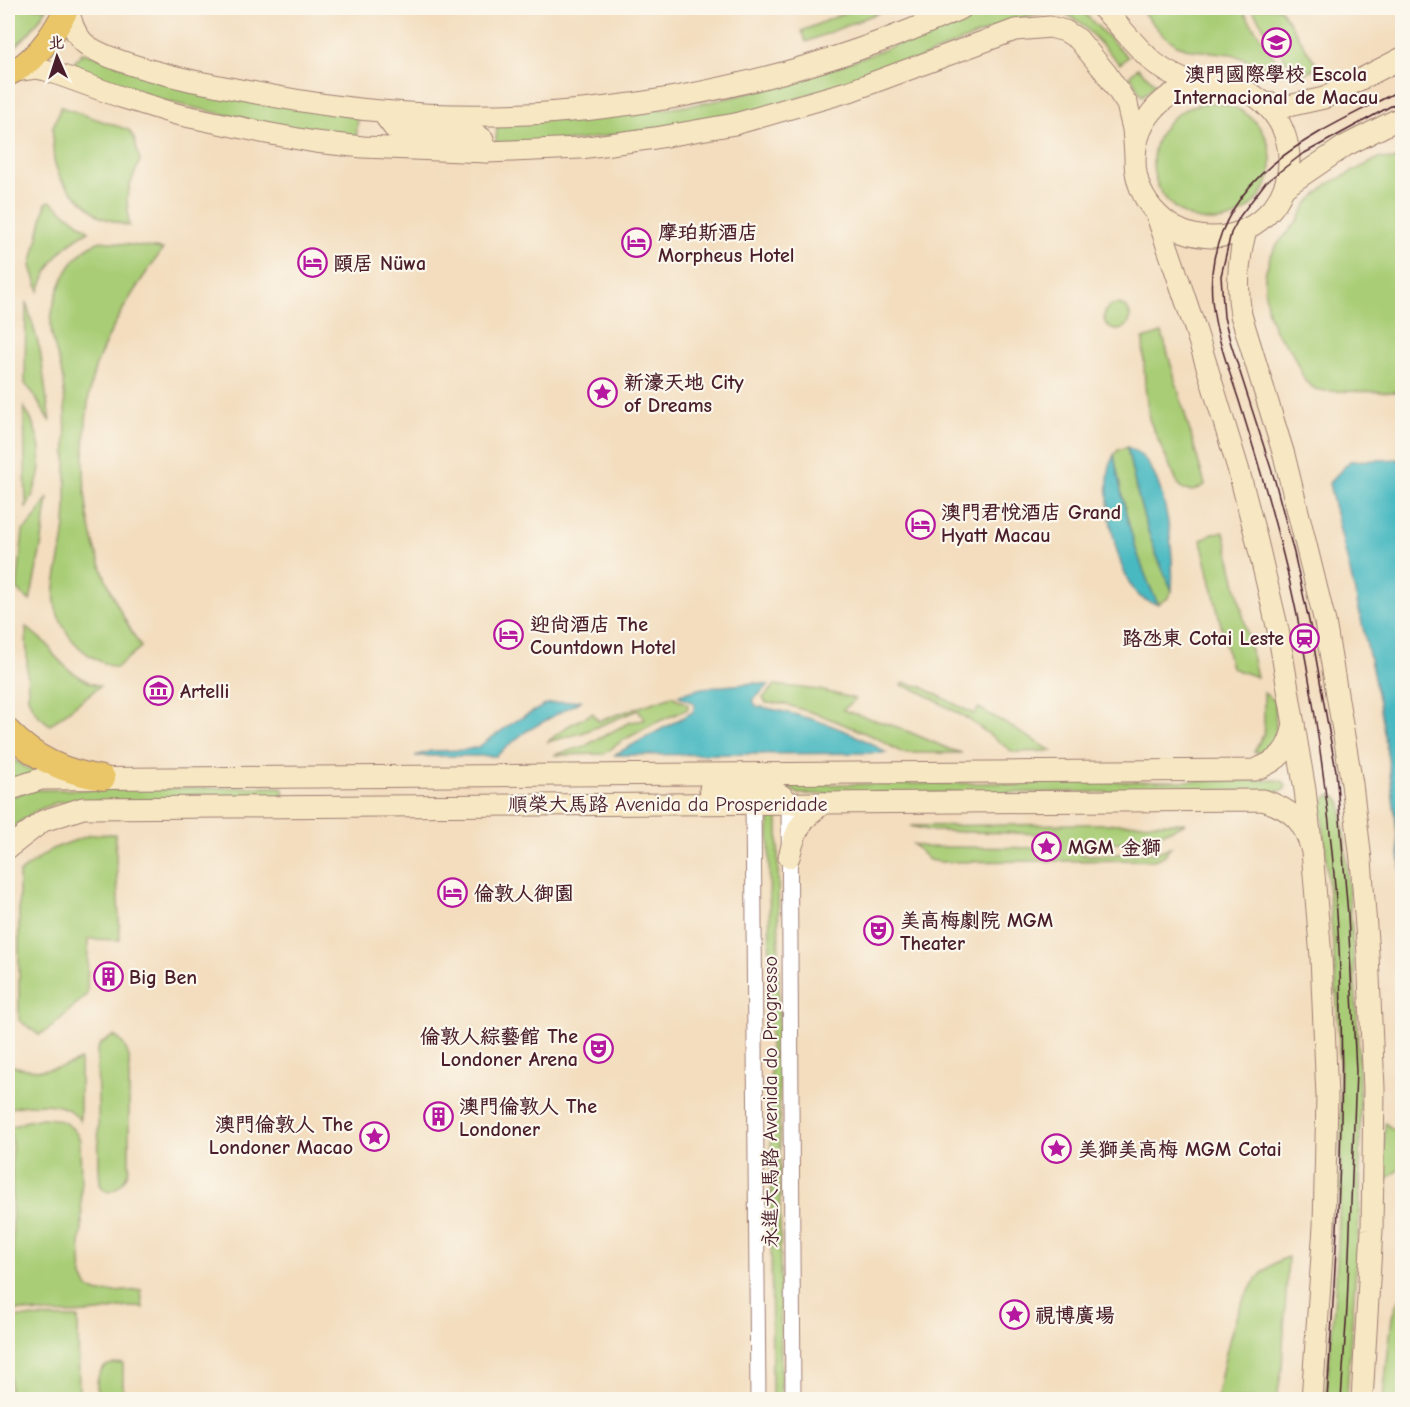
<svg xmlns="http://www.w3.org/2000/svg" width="1410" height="1407" font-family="'Comic Neue','LXGW WenKai TC',sans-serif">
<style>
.green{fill:#a9cd76;stroke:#7a7650;stroke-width:1.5}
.water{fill:#4ab9c1;stroke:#4a6c76;stroke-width:1.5}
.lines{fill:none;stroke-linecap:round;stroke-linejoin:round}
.street-casing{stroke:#9e7e74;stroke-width:17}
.secondary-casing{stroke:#9e7e74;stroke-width:23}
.primary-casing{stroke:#9e7e74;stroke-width:26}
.street{stroke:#fff;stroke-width:15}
.secondary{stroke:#f7e8c3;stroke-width:21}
.primary{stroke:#eac669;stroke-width:24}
.tram{stroke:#4a1f2b;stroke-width:1.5}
.labels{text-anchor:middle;stroke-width:4.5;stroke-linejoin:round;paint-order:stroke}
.poi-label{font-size:20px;font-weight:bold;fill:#4a1f2b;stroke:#fbf7ec;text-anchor:start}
.street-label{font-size:20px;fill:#4a1f2b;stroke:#fbf7ec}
</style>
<rect width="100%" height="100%" fill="#fbf7ec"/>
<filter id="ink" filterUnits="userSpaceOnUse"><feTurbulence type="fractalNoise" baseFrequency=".0167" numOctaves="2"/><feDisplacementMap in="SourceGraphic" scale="12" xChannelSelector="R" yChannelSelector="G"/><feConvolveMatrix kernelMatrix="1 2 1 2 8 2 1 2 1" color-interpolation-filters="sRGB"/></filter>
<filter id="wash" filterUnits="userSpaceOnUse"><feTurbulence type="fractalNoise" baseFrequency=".008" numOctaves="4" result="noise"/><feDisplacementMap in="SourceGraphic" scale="24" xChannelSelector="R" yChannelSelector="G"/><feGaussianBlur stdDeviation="1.35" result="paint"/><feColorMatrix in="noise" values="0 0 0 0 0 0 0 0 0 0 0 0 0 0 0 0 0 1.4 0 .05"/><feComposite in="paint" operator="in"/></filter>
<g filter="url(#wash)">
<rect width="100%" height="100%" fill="#f3ddbe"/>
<g class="green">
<path d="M8,8H47C36,26 25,40 8,52Z"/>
<path d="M856,8H890L806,42L802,31Z"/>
<path d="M991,8H1079L1128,57L1120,64L1081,23L1066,14L1046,12L1013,20L897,68L746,114L580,140L496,144L497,123C578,116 662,115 741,95C827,74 909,40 991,8Z"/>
<path d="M1139,8H1241L1285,74L1278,73L1232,54L1192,50L1177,45L1162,34Z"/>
<path d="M1251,8H1280L1318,67L1297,77Z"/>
<path d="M82,53L358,117L356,140L285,128L164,101L68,70Z"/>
<path d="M1138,68L1156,84L1142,96L1130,75Z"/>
<circle cx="1212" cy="162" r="59"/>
<path d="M61,107L129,130L134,138L140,161L130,185L127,199L129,226L100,217L72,192L60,178L54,161L53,145V127Z"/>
<path d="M1402,156V392L1326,391L1315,389L1305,381L1291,350L1275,331L1268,312L1265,293V274L1270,257L1277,245L1299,219L1307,204L1328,184L1379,158L1394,160Z"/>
<path d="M50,201L89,231C62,245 49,263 39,291L31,266L46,203Z"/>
<path d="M101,241L163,249C137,285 113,321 97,363C90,381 88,402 86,421C77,508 95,574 141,647L116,668C87,658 69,643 58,615C50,593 58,574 61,552C65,534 66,516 66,498C66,458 67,419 63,380C60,357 47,335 52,313C57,285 72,251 101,241Z"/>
<path d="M26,301L40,350L50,422L33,393L25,384Z"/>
<circle cx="1117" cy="317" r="13"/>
<path d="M1162,333L1205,485L1194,491L1184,490L1177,482L1149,419L1145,386L1143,339Z"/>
<path d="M24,407C46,442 45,473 26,509Z"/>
<path d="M1127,447C1137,497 1149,544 1172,590L1167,599L1158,604C1134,555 1124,509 1114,455L1118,450Z"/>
<path d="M48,498L41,547L30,601L17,589L23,531L32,522Z"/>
<path d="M1224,532L1257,677L1231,668L1201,540L1213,533Z"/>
<path d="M26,627L48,645L54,655L69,670L90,683L100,686L50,725C39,717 32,710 28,697Z"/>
<path d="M904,683L920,686L974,714L979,708L1052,751L1013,752L968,719L919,691L901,685Z"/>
<path d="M775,685L819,690L856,699L843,710L900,728L949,749L962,753H902L877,738L823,716L784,704L766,703L763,698Z"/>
<path d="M1264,693L1275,701L1276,729L1274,743L1269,752H1254L1264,733Z"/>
<path d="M672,696L688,705V709L655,723L622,741L604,754L554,755L585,746L630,722L645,720L638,710L582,733L547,742L568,726L593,713L598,721Z"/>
<path d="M8,756L25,767L41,774L8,779Z"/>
<path d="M1277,780L1282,781L1286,785L1285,789L1280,791L805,794H799L783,785Z"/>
<path d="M282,787L284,794L278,799L58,802L36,811L8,830V798L29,790Z"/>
<path d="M1328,796H1334L1341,801C1353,929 1362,1057 1360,1186C1359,1258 1350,1328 1347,1400L1325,1399C1333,1330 1338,1260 1340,1190C1344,1061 1333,931 1321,803Z"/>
<path d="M776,816L778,819L781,1400L772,1399L769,818Z"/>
<path d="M1186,823L1154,837L1123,842L1080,843L1081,855L1155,853L1171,847L1164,856L1154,860L940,862L929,860L913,844L926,847L1051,848L1052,834L933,831L910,826Z"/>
<path d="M115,834L120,940L88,939L87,994L52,1027L39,1035L19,1020V873L52,849L90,835Z"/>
<path d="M113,1036C123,1040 126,1048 129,1057V1168C127,1179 119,1188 109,1192L104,1190L100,1184L99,1168L97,1051L100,1044Z"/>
<path d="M80,1060V1120C77,1117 73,1113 69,1110C53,1101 25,1104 8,1109V1064C29,1073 59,1071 80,1060Z"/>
<path d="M42,1118C60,1118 72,1123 80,1140L82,1229L80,1240L82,1277L88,1288L99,1293L141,1290L143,1308C127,1305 114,1310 97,1312C76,1315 39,1314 18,1310L13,1314L12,1143L9,1128L24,1122Z"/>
<path d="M1385,1123L1402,1136V1168L1388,1178L1383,1185Z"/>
<path d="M1288,1257L1282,1367L1277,1399H1216C1227,1353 1235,1274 1288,1257Z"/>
<path d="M1402,1296V1399H1383L1392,1317L1396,1305Z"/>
<path d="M9,1317L78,1318L79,1399H10Z"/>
<path d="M123,1363V1399H100C94,1389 96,1371 108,1365C112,1364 119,1364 123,1363Z"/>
</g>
<g class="water">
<path d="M1127,447C1131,449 1136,451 1139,454C1168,477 1174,555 1172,590C1149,544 1137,497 1127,447Z"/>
<path d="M1114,455C1124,509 1134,555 1158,604C1148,602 1140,599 1134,590C1115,565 1098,483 1114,455Z"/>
<path d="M1402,459V888C1398,831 1391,775 1382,720C1368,640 1347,562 1329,483L1350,461Z"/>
<path d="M755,683L769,685L753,700L756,706C800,714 849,727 886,753L614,755L693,712L695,704L678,695L702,688Z"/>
<path d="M582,700L525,732L496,756H415L431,751L465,750L478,747L514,722L547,704Z"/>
</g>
</g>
<g filter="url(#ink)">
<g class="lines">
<defs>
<g id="street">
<path d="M753,803L758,1400"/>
<path d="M789,803L793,1400"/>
</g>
<g id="secondary">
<path d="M69,8C70,20 74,32 83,42C102,60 168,75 194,81C256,93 318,106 381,111C578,129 783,89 962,8"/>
<path d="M1102,8C1118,23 1131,41 1147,56C1160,70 1178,77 1195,85"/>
<path d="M14,71L36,68L46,70L121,97L176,114L266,133L315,142L363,147L487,152L580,148L655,138L735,124L850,91L1015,30L1050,27L1065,31L1078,39L1106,73L1127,104L1133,129L1135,155"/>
<circle cx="1212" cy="160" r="77"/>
<path d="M1265,103L1288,106L1324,98L1402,58"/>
<path d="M382,112L394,128L473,132L483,139L487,152"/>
<path d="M1285,187L1345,146L1402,117"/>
<path d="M1156,213L1196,331L1238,468L1256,537L1278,630L1305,790L1312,851L1321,957L1327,1096L1324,1226L1312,1400"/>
<path d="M1246,229C1238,259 1236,285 1241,315L1284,455L1325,622L1352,784L1361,860L1368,954L1374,1089L1372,1230L1362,1400"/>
<path d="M710,789C736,789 772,780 789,803"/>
<path d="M8,790L41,779L1254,770C1279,761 1289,751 1294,724"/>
<path d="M8,848L43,821L83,808L1263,800C1293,810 1304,821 1312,851"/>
<path d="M789,857C796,829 800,820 824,803"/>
</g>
<g id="primary">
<path d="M8,74C36,62 54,34 67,8"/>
<path d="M8,731C35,759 64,772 103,778"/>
</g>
</defs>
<use href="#street" class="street-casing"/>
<use href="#secondary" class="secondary-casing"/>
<use href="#primary" class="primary-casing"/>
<use href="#street" class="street"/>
<use href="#secondary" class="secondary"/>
<use href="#primary" class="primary"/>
<g class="tram">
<path d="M1327,1400C1335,1271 1344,1143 1341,1014C1340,915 1330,815 1315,716C1305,650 1292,585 1274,520C1264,481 1252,443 1240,404C1225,357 1204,309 1214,259C1233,163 1326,130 1402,89"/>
<path d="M1341,1400L1347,1308L1356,1071L1348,915L1336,771L1311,630L1294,553L1275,481L1230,341L1224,317L1221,276L1231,233L1240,216L1266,182L1301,155L1402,100"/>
</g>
</g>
</g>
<defs>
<symbol id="school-ring" viewBox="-11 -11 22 22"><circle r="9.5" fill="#fbf7ec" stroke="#b5179e" stroke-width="1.5"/><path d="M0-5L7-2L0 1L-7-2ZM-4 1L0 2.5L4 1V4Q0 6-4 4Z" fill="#b5179e"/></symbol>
<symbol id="hotel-ring" viewBox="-11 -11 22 22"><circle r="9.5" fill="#fbf7ec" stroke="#b5179e" stroke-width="1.5"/><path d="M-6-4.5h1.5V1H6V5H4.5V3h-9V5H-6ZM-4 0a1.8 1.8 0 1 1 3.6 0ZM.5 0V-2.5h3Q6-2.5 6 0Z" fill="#b5179e"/></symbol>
<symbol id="sight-ring" viewBox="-11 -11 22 22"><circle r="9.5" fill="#fbf7ec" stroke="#b5179e" stroke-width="1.5"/><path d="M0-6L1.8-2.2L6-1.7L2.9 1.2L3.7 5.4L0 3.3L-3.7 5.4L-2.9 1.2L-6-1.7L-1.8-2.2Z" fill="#b5179e"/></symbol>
<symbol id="station-ring" viewBox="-11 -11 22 22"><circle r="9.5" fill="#fbf7ec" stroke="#b5179e" stroke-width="1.5"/><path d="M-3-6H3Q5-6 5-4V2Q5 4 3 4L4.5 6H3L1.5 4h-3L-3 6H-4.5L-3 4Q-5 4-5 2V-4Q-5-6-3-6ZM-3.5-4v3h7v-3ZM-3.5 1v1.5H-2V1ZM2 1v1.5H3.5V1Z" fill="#b5179e"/></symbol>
<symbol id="museum-ring" viewBox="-11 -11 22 22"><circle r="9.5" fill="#fbf7ec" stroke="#b5179e" stroke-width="1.5"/><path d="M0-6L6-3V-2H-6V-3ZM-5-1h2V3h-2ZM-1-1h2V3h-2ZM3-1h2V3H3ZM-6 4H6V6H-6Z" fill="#b5179e"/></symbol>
<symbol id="theatre-ring" viewBox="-11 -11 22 22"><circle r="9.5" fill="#fbf7ec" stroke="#b5179e" stroke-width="1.5"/><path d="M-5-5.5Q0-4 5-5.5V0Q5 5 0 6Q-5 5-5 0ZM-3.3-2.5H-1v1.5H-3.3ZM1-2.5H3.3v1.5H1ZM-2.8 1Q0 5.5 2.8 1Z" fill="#b5179e"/></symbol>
<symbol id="building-ring" viewBox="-11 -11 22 22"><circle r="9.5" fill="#fbf7ec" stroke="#b5179e" stroke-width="1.5"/><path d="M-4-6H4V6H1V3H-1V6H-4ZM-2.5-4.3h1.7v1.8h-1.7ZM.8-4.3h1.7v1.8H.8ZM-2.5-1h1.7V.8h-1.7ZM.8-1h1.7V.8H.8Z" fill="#b5179e"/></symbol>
</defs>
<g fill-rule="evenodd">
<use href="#school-ring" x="1260" y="26" width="33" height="33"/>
<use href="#hotel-ring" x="620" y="226" width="33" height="33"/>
<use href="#hotel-ring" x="296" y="246" width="33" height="33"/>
<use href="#sight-ring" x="586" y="376" width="33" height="33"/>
<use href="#hotel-ring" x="904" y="508" width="33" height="33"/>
<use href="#hotel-ring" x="492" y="618" width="33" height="33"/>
<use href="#station-ring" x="1288" y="622" width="33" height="33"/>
<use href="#museum-ring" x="142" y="674" width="33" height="33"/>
<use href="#sight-ring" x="1030" y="830" width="33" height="33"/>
<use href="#hotel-ring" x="436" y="876" width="33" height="33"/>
<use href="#theatre-ring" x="862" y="914" width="33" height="33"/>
<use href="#building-ring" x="92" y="960" width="33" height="33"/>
<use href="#theatre-ring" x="582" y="1032" width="33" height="33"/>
<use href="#building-ring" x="422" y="1100" width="33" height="33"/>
<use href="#sight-ring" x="358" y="1120" width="33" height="33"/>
<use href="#sight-ring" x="1040" y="1132" width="33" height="33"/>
<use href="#sight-ring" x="998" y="1298" width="33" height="33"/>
</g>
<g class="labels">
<g class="poi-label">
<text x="1276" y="81" text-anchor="middle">澳門國際學校 Escola<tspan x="1276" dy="23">Internacional de Macau</tspan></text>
<text x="658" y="239">摩珀斯酒店<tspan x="658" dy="23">Morpheus Hotel</tspan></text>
<text x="333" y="270">頤居 Nüwa</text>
<text x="624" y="389">新濠天地 City<tspan x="624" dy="23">of Dreams</tspan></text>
<text x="941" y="519">澳門君悅酒店 Grand<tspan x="941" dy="23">Hyatt Macau</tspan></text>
<text x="530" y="631">迎尚酒店 The<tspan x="530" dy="23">Countdown Hotel</tspan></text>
<text x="1284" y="645" text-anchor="end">路氹東 Cotai Leste</text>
<text x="180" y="698">Artelli</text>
<text x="1068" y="854">MGM 金獅</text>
<text x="474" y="900">倫敦人御園</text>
<text x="900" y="927">美高梅劇院 MGM<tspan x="900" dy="23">Theater</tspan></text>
<text x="129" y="984">Big Ben</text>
<text x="578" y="1043" text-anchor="end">倫敦人綜藝館 The<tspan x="578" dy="23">Londoner Arena</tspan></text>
<text x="459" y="1113">澳門倫敦人 The<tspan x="459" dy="23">Londoner</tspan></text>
<text x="353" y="1131" text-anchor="end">澳門倫敦人 The<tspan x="353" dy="23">Londoner Macao</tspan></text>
<text x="1078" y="1156">美獅美高梅 MGM Cotai</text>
<text x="1035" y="1322">視博廣場</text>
</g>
<g class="street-label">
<text x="668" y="811">順榮大馬路 Avenida da Prosperidade</text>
<text transform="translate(770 1102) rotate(-90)" y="7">永進大馬路 Avenida do Progresso</text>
</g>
</g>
<rect width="1410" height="1407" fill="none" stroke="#fbf7ec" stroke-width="30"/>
<g transform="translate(57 57) rotate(357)" stroke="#fbf7ec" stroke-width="4.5" paint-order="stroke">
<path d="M0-4.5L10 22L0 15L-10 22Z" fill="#4a1f2b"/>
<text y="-9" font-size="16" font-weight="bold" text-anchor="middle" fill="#4a1f2b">北</text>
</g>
</svg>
